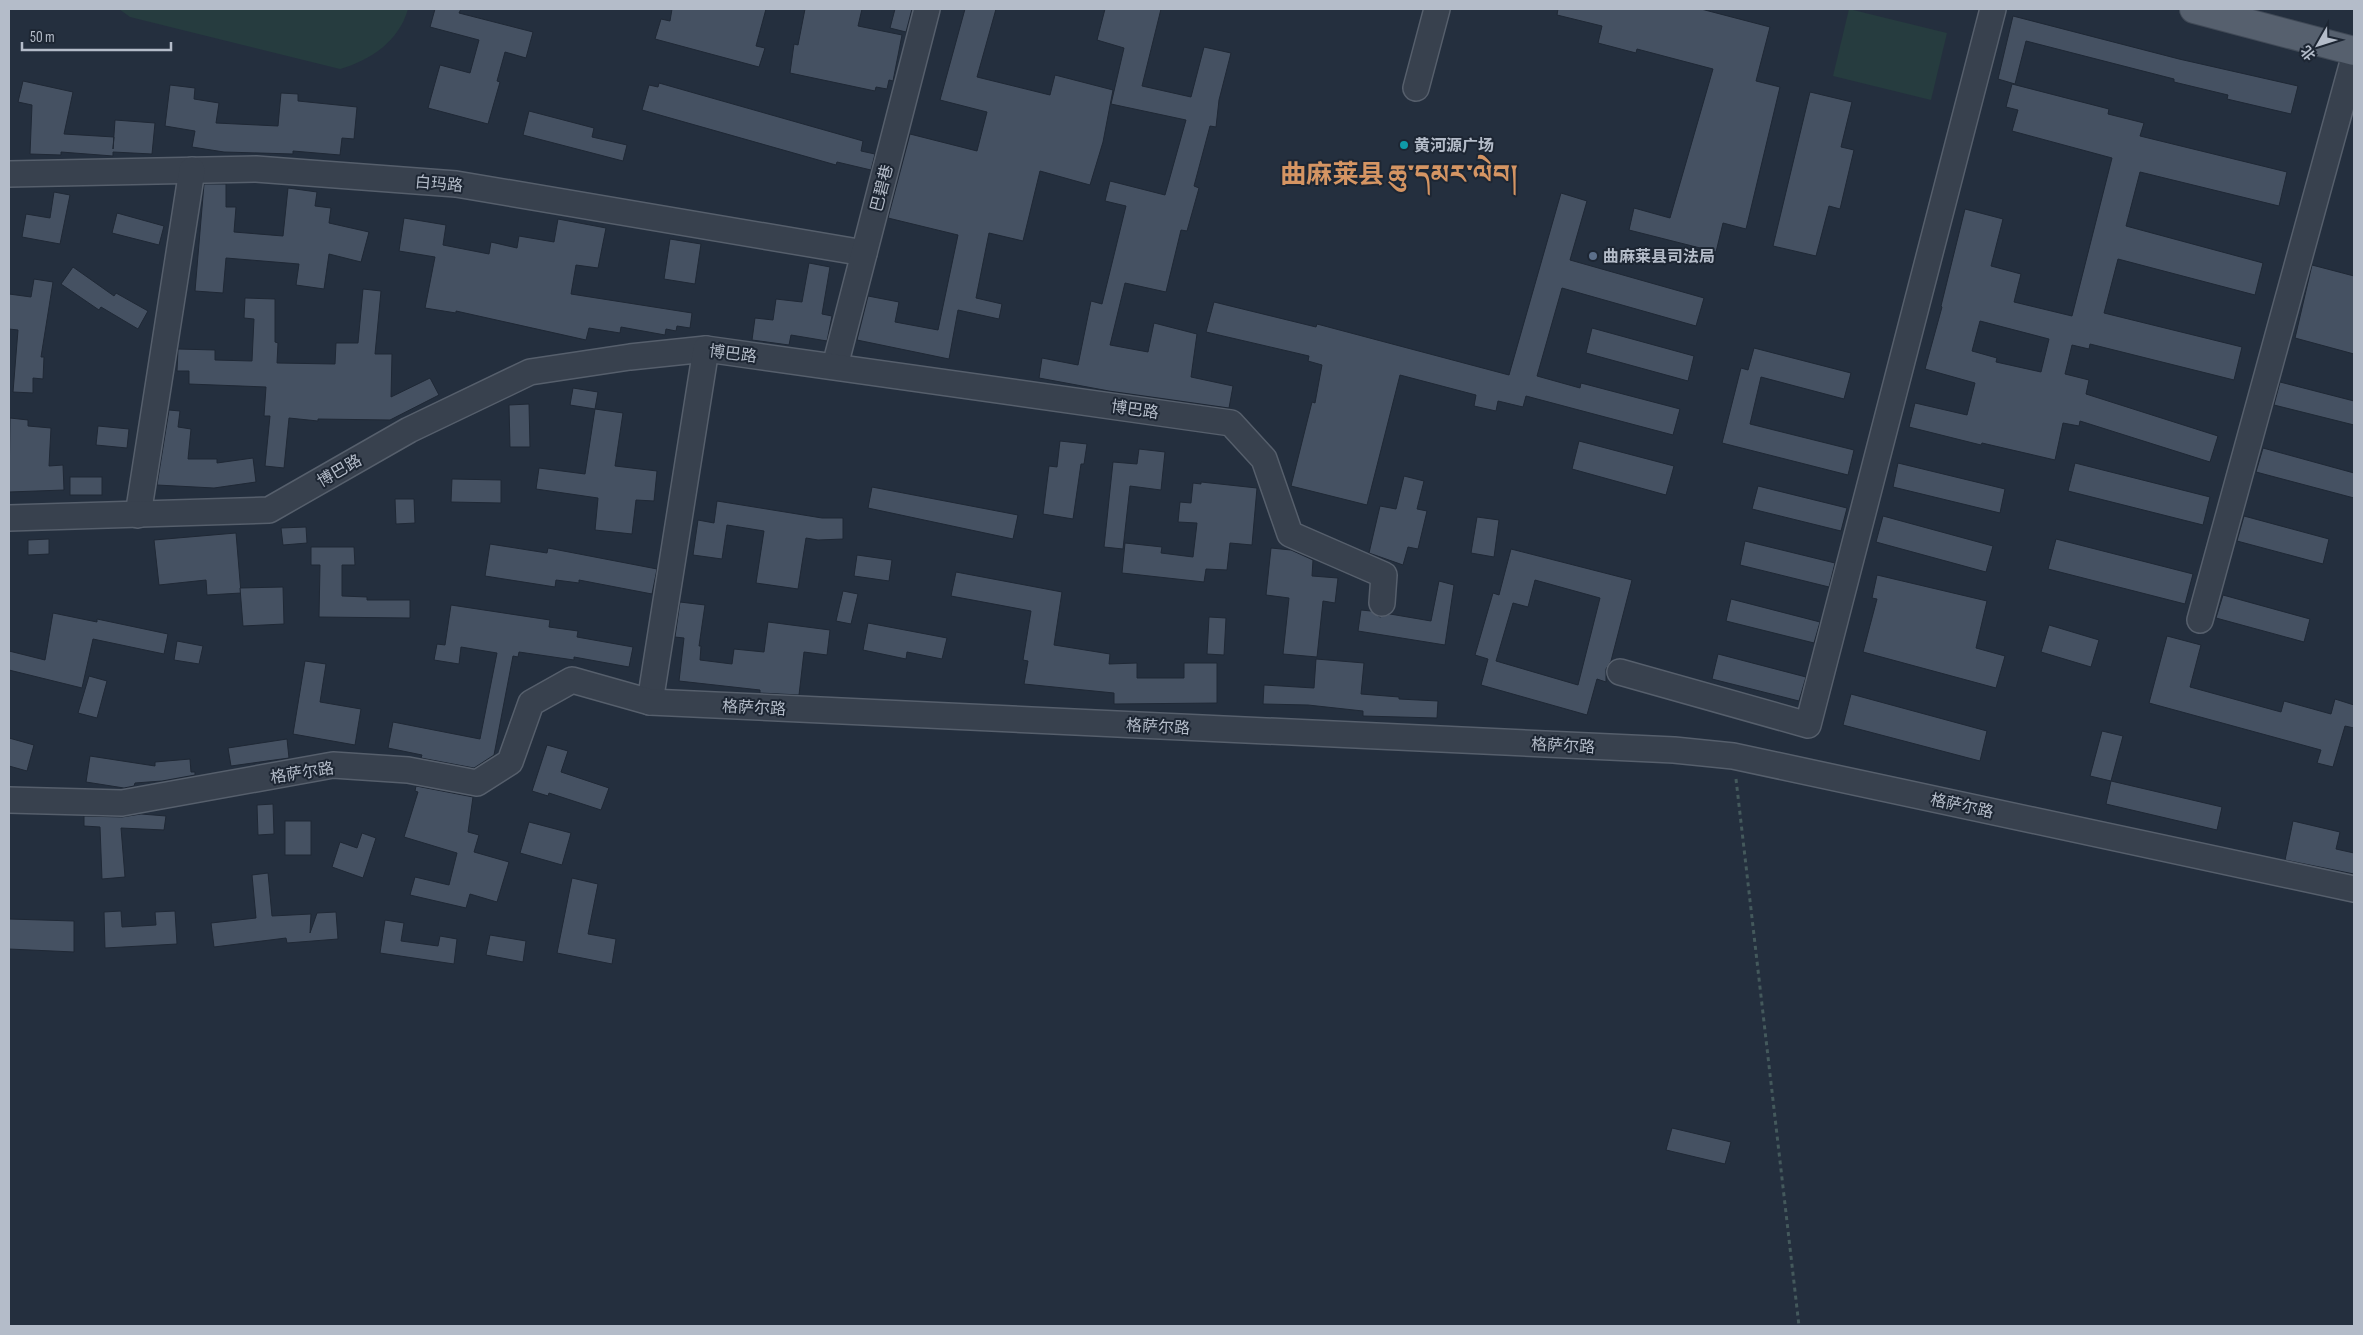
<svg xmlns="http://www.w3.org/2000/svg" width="2363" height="1335" font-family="'Sofia Sans Condensed','Noto Sans SC','Noto Serif Tibetan',sans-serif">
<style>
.green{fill:#263c3f}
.building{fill:#455162;stroke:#1f2835;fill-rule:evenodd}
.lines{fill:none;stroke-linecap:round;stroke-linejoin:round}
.minor-casing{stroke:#565f6c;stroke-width:28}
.major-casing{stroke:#414a57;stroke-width:30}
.path{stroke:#44595c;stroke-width:3;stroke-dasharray:4 4;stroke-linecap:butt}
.minor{stroke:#38414e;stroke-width:25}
.major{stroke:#56606e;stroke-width:28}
.culture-dot{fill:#0f9aa8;stroke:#1d2633;stroke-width:2}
.service-dot{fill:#5c6f8a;stroke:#1d2633;stroke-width:2}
.labels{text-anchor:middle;stroke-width:4;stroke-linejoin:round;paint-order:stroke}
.poi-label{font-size:16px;font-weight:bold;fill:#b4bcc9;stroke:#1d2633;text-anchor:start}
.street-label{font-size:16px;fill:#b4bcc9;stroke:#1d2633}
.town-label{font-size:26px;font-weight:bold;fill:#d59563;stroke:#1d2633}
</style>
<rect width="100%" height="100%" fill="#242f3e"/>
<g class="green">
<path d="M119,9H408C399,41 371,60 340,69L130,17Z"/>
<path d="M1849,9L1947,33L1931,100L1833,76Z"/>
</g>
<g class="building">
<path d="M435,9H461L459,13L533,32L526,58L505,52L497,81L500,82L488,124L428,108L440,65L470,73L479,40L430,27Z"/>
<path d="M672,9H766L756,46L765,48L759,67L655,39L661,19L670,21Z"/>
<path d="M805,9H862L858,26L902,35L893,81L889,80L887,89L876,87L875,91L790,73L794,44L798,45Z"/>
<path d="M895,9H912L906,32L890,28Z"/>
<path d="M965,9H996L977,77L1050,95L1055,75L1113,90L1103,142L1090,185L1040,171L1023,241L989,233L976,298L1002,304L999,319L958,310L949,359L857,340L868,296L899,302L895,322L938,330L958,235L888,218L910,134L977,151L987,112L940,100Z"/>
<path d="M1105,9H1161L1142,86L1191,97L1204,47L1231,53L1219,100L1216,127L1210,126L1194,186L1199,188L1187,231L1181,230L1166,292L1125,283L1110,345L1148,352L1154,323L1197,334L1191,377L1233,386L1229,408L1109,391L1039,378L1042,358L1078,365L1091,301L1102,304L1126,206L1105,201L1110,181L1165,195L1186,120L1111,104L1124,48L1097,40Z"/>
<path d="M1558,9H1701L1770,27L1756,81L1780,87L1746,229L1723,223L1716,252L1629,230L1634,208L1670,218L1713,69L1637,49L1636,53L1598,43L1602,26L1557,15Z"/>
<path d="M2013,16L2179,59L2298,86L2291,114L2227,99L2228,95L2174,82V79L2026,41L2015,84L1998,79Z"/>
<path d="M23,81L73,92L64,134L114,137L113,149L115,120L155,123L152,154L113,152V156L61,152V155L30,154L32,105L18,102Z"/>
<path d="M659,83L863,141L861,151L875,154L871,170L837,162L836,165L642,110L649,85L658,87Z"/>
<path d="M2012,84L2109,109L2108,114L2144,123L2140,136L2287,172L2279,206L2140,172L2126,226L2263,263L2255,295L2118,259L2104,313L2242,347L2234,380L2090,344L2089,349L2072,345L2065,374L2089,380L2086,394L2218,436L2210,462L2080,421L2079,426L2063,423L2055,460L1982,443L1981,445L1909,427L1915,403L1967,415L1975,383L1925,369L1942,307L1941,306L1965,209L2003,219L1991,266L2021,274L2014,302L2072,316L2112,158L2012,131L2018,110L2006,107ZM1980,321L2049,339L2041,372L1996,362L1997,358L1972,351Z"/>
<path d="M170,85L195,88L194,99L219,103L216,123L278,126L281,93L298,94V101L357,107L354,139L342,138L340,155L293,151V154L224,152L192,147L195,131L165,126Z"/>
<path d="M1810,92L1852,102L1841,147L1854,150L1840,209L1829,206L1816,256L1773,246Z"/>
<path d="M529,111L594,128L592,137L627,145L623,161L523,135Z"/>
<path d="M204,184H226V207H236L234,232L283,236L288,188L317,192L315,206L331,208L329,223L369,232L361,262L329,254L324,289L296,285L299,264L226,258L223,293L195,291Z"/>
<path d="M54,192L70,195L60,244L22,237L26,214L50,218Z"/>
<path d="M1561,193L1587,201L1570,260L1704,298L1696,326L1562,288L1537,376L1580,388L1581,383L1680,409L1673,435L1526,396L1523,407L1498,401L1496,411L1474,406L1476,395L1400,375L1367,505L1291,486L1312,402L1315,403L1322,365L1308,361L1309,356L1206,332L1214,302L1316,327L1317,324L1509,375Z"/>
<path d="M117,213L164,226L159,245L112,233Z"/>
<path d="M404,218L446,225L443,245L489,254L491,242L517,248L519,236L554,242L558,219L606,228L598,268L576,265L571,294L692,313L690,328L677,326L676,331L666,329L665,335L621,327L620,333L589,328L586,340L456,311V313L425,308L435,257L399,251Z"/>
<path d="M670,239L701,244L695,284L664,279Z"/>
<path d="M809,263L830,267L822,314L832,316L827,341L791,335L789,345L752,340L755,318L773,320L776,299L802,302Z"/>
<path d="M2312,265L2354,276V354L2295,338Z"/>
<path d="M73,267L114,296L116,293L148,311L138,329L101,307L99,310L61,284Z"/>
<path d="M34,279L53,282L41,357H44L43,379L33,378V393L13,392L18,330L9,329V294L31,297Z"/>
<path d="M363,289L381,291L375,354H392L391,397L430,378L439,395L390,420L318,419V421L289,418L284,468L265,466L270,416H264L266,387L189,384V371H177L178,349L215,350V360L252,361L254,319L244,318L245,298L275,299V342L278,343L277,363L335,364L336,343H358Z"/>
<path d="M1592,328L1694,356L1688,381L1586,353Z"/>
<path d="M1754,348L1851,373L1844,399L1761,377L1750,424L1854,450L1848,475L1722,443L1741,368L1748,370Z"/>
<path d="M2280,382L2354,401V425L2274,405Z"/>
<path d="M573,388L598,392L595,409L570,405Z"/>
<path d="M529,404L530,447H510L509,405Z"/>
<path d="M595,409L623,413L615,466L657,471L654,501L636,500L632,534L595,530L598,498L536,489L539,468L585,474Z"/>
<path d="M169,410L180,411L178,427L191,429L188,459H217V463L253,458L256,482L214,488L157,485Z"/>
<path d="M10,418L28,420V426L51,428L49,466L63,465L64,490L9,492Z"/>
<path d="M98,426L129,429L127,448L96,445Z"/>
<path d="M1060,441L1087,444L1084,464H1081L1073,519L1043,514L1049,466L1057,467Z"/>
<path d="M1579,441L1674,466L1666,495L1572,469Z"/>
<path d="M2263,448L2354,473V498L2256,472Z"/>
<path d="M1139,449L1165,452L1161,490L1130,486L1123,549L1104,547L1113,462L1137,464Z"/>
<path d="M1898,463L2005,489L2000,513L1893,487Z"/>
<path d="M2075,463L2210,497L2203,525L2068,491Z"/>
<path d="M1404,476L1424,481L1417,509L1427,511L1418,549L1408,547L1403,565L1369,553L1380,506L1396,509Z"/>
<rect x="70" y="477" width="32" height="18"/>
<path d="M452,479L501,480V503L451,502Z"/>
<path d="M1201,482L1257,488L1252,545L1230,543L1227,570L1206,569L1204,582L1122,573L1125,543L1162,547L1161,553L1193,557L1197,523L1178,522L1180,502L1191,503L1193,483L1201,484Z"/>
<path d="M1758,486L1847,508L1841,531L1752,509Z"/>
<path d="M872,487L1018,515L1013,539L868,508Z"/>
<path d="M395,499H414L415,523L396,524Z"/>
<path d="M717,501L822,518H843V539L818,540L806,538L798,589L756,583L764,531L727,525L722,559L693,555L698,520L714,523Z"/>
<path d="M1883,516L1993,546L1986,572L1876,542Z"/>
<path d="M2244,516L2329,539L2323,564L2237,541Z"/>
<path d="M1477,517L1499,520L1494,557L1471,553Z"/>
<path d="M306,527L307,543L283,545L281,528Z"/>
<path d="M236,533L241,593L207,595L206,580L159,585L154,540Z"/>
<path d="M49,539V554L28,555V540Z"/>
<path d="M2056,539L2193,574L2185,604L2048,569Z"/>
<path d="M1745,541L1835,563L1829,587L1740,565Z"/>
<path d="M490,544L547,553L548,548L657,569L652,594L579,580V583L556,580L555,587L485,576Z"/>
<path d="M311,547H354L355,565H342V596L367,597V600H410V618L319,617L320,565H311Z"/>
<path d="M1271,548L1291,550L1313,560L1312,576L1338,578L1335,603L1323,601L1317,657L1283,654L1289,598L1266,595Z"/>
<path d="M1511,549L1632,580L1611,661L1606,669V682L1597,679L1587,715L1481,685L1488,659L1475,655L1493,593L1499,595ZM1535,580L1600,598L1578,685L1496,661L1513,603L1528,607Z"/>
<path d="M857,555L892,560L889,581L854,576Z"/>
<path d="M956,572L1062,592L1054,645L1110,654L1109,664L1137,663V678H1184V663H1217V703L1114,704V693L1024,684L1028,661L1023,660L1031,611L951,596Z"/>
<path d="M1877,575L1987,601L1976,648L2005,656L1996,688L1863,652L1877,599L1872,598Z"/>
<path d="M1439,581L1454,585L1445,645L1358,631L1361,610L1371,611L1380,617L1390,614L1431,621Z"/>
<path d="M283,587L284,624L243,626L240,588Z"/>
<path d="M843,591L858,594L851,624L836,621Z"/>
<path d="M2223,595L2310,619L2304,642L2216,618Z"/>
<path d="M1731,599L1820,622L1814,643L1726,621Z"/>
<path d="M680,602L705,605L699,646H701L700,660L732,664L734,649L764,652L768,622L830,630L827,655L804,652L799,695L760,693V690L679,681L684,638L675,637Z"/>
<path d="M451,605L550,620L549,627L578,631L577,637L633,647L629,667L574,657V660L519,652L518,657L513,656L494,755L474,768L421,758L422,755L388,748L393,722L480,739L497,653L461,647L459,664L434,660L437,644L445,645Z"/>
<path d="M53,613L97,622V619L168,634L164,654L93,639L82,688L9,670V651L45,660Z"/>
<path d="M1209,617L1226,618L1224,655L1207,654Z"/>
<path d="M868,623L947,638L942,659L907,652L906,659L863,650Z"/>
<path d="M2049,625L2099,640L2091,667L2041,652Z"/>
<path d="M2167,636L2201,645L2190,687L2281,712L2284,701L2331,714L2335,699L2354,705V728L2345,726L2333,767L2317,763L2321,750L2149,703Z"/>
<path d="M177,641L203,646L199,664L174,660Z"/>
<path d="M1718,654L1806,677L1799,701L1712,679Z"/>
<path d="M1316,659L1364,663L1361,694L1399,697V699L1438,701L1437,718L1363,716V711L1308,705L1263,704L1264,685L1314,688Z"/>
<path d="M305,661L326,664L320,702L361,709L355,745L293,734Z"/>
<path d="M89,676L107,681L97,718L78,713Z"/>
<path d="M1851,694L1987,731L1980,761L1843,725Z"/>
<path d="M2102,731L2123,736L2111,781L2090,776Z"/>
<path d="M9,738L34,745L27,771L9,766Z"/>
<path d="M287,739L289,758L231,766L228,748Z"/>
<path d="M547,745L568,751L561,772L609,788L601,810L549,793L548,796L532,791Z"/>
<path d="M90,756L155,766V762L190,759L191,772H195V775L162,781L135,783L134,786L124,788L86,782Z"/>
<path d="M2111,781L2222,807L2217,830L2106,804Z"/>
<path d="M416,786L473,797L468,832L479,835L474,852L509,862L497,902L470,894L466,908L410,895L415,877L449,885L457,853L404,837L418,792L415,791Z"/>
<path d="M273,804L274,834L258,835L257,805Z"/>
<path d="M141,814L166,816L164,830L121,828L125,877L102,879L100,827L84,826V816L122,817Z"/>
<rect x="285" y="821" width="26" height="34"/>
<path d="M2293,821L2340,832L2336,849L2354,853V874L2285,860Z"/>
<path d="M529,822L571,833L562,865L520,853Z"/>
<path d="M362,833L376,838L363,878L332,867L340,842L357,848Z"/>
<path d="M268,873L272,916L311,914L310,933L317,913L336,912L338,939L287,943L286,938L214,947L211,923L256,918L252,875Z"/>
<path d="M572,878L598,884L588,934L616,939L612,964L557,953Z"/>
<path d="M121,911L122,927L156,925L155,912L175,911L177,944L105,948L104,912Z"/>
<path d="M9,919L74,921V952L9,949Z"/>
<path d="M385,920L404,923L401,941L438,946L440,936L457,939L454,964L380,953Z"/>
<path d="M490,935L526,941L523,962L486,955Z"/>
<path d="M1672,1128L1731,1142L1725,1164L1666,1150Z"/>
</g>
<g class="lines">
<defs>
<g id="minor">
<path d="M1416,88L1437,9"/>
<path d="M9,174L256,169L456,184L864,253"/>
<path d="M835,366L927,9"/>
<path d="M138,515L192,170"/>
<path d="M9,518L269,510L409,430L530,372L630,357L706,349L1231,423L1264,459L1290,534L1384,575L1382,603"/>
<path d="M2200,620L2354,58"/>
<path d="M1620,672L1808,725L1993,9"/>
<path d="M650,702L706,349"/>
<path d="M9,800L122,803L333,765L408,770L477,783L510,762L531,703L572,680L650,702L1674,750L1733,756L2354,889"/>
</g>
<path id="major" d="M2194,9L2354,51"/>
</defs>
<use href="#minor" class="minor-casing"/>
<use href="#major" class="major-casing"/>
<path class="path" d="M1736,779L1799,1326"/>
<use href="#minor" class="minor"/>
<use href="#major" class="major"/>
</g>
<circle class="culture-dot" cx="1404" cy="145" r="5"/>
<circle class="service-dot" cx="1593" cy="256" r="5"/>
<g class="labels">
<g class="poi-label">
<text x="1414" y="151">黄河源广场</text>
<text x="1603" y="262">曲麻莱县司法局</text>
</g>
<g class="street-label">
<text transform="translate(439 183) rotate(5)" y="6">白玛路</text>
<text transform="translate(881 188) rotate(-76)" y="6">巴碧巷</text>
<text transform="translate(733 353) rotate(7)" y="6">博巴路</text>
<text transform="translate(1135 409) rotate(8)" y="6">博巴路</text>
<text transform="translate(339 470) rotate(-30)" y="6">博巴路</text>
<text transform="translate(754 707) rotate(3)" y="6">格萨尔路</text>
<text transform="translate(1158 726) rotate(3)" y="6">格萨尔路</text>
<text transform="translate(1563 745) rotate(3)" y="6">格萨尔路</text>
<text transform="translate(302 772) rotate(-9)" y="6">格萨尔路</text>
<text transform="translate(1962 805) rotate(12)" y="6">格萨尔路</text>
</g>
<g class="town-label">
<text x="1399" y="183">曲麻莱县 ཆུ་དམར་ལེབ།</text>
</g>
</g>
<rect width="2363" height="1335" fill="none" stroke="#b4bcc9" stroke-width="20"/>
<g transform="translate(2318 45) rotate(231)" stroke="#1d2633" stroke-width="4" paint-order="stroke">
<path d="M0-4L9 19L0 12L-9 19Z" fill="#b4bcc9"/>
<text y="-8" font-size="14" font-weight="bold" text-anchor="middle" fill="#b4bcc9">北</text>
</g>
<path d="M22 42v8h149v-8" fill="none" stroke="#b4bcc9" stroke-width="2.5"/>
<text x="30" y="42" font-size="15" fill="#b4bcc9" stroke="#1d2633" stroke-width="4" paint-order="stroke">50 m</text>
</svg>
